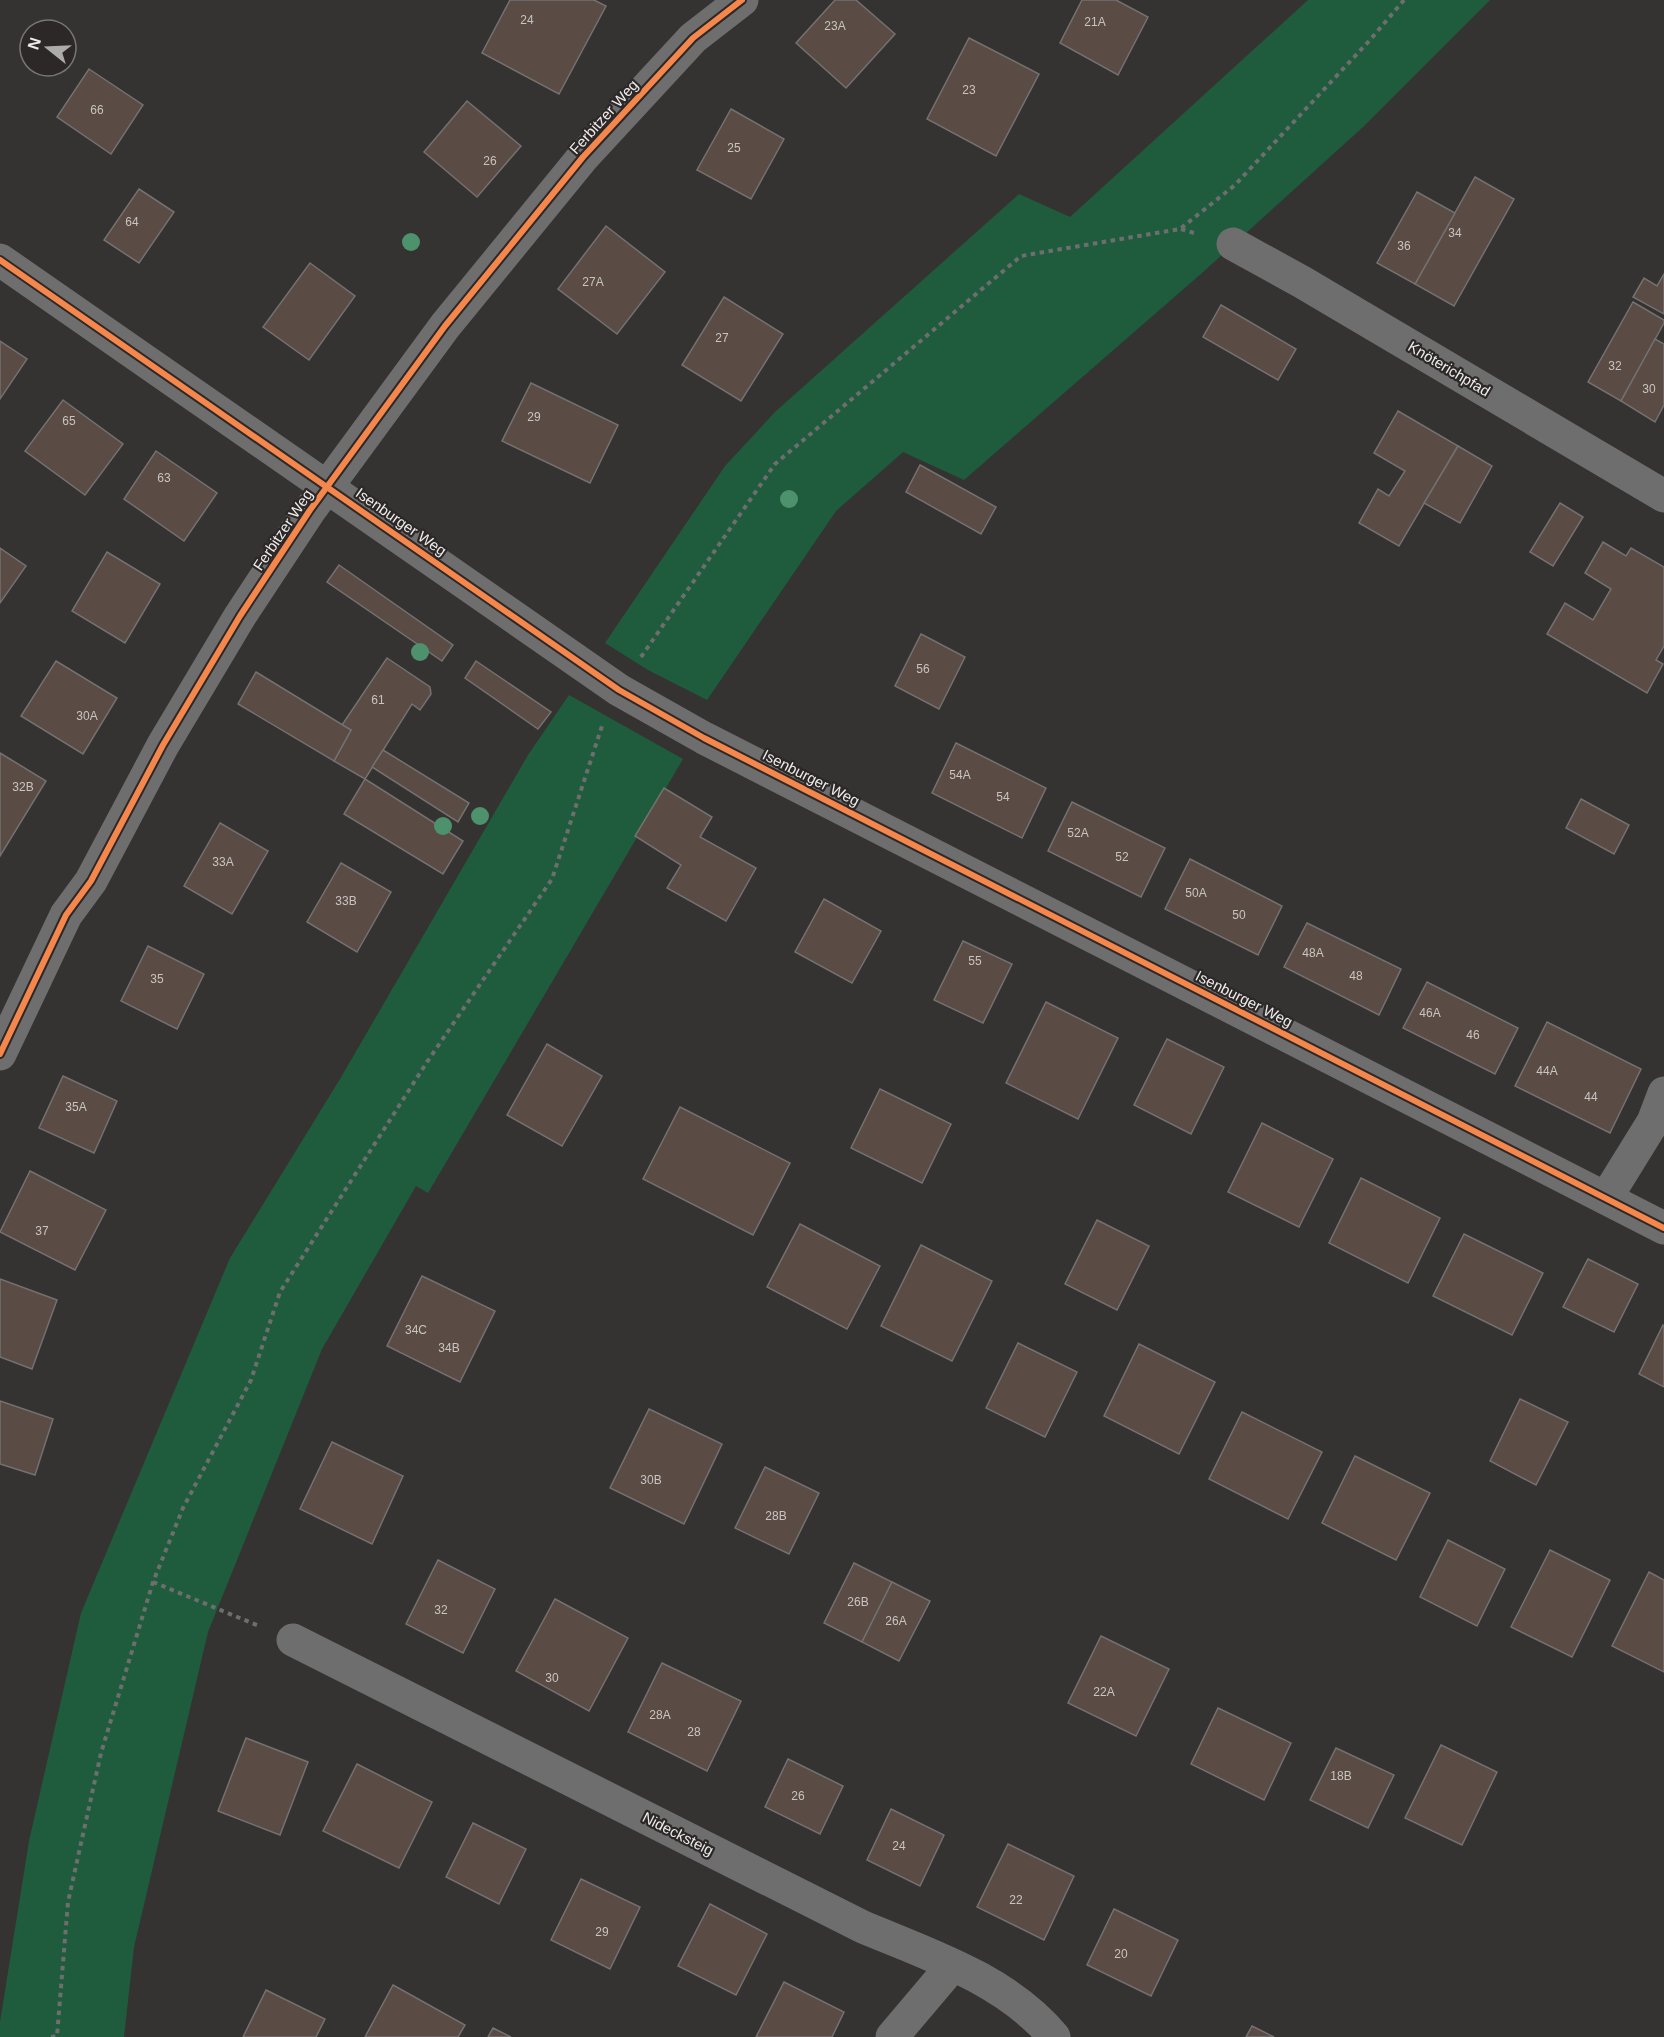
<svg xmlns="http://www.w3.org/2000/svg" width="1664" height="2037" font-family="Arial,sans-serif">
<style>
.green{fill:#1e5c3d}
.building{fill:#5a4b44;stroke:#737171;stroke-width:1.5}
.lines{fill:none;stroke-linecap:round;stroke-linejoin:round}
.path{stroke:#6e6e6e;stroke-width:4;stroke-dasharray:4.5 4.5;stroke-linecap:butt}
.minor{stroke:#6e6e6e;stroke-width:33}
.cycleway-casing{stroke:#2c2827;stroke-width:10}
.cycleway{stroke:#f5874c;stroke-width:6}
.tree{fill:#4e926d}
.labels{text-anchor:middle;stroke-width:4.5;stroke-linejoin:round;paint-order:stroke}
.number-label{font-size:12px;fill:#c9c4c1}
.street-label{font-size:15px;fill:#eeeceb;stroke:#2c2827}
</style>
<rect width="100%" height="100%" fill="#353332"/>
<g class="green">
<path d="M1308,0H1490L1363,127L1202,273L964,480L903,452L836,511L707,700L648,670L605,643L725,466L775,412L1019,194L1070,217Z"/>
<path d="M569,695L683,759L428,1193L416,1186L322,1349L208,1632L134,1947L124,2037H0V2022L29,1841L81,1613L230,1258L340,1079L528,755Z"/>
</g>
<g class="building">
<path d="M510,0H594L606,6L559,94L482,53Z"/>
<path d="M835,0H856L895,34L846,88L796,43Z"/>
<path d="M1082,0H1116L1148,17L1118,75L1060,43Z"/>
<path d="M969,38L1039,74L996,156L927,119Z"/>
<path d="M89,69L143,105L111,154L57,117Z"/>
<path d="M467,101L521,146L477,197L424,152Z"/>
<path d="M731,109L784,139L751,199L697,170Z"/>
<path d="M1475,177L1514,199L1454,306L1415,284Z"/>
<path d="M139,189L174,212L139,263L104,240Z"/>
<path d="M1417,192L1455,213L1415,284L1377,263Z"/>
<path d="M606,226L665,272L617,334L558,289Z"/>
<path d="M310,263L355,296L309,360L263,327Z"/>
<path d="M1664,274V314L1633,297L1644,278L1657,286Z"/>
<path d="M724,297L783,334L741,401L682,365Z"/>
<path d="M1633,302L1664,320V323L1621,401L1588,382Z"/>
<path d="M1221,305L1296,349L1278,380L1203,337Z"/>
<path d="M1655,339L1664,344V405L1655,422L1621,401Z"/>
<path d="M0,341L27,359L0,399Z"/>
<path d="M531,383L618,425L590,483L502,441Z"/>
<path d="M63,400L123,444L85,495L25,451Z"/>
<path d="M1398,411L1458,446L1399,546L1359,523L1378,489L1389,496L1405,471L1374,453Z"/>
<path d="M1458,446L1492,466L1460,523L1424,503Z"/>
<path d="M156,451L217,493L184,541L124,499Z"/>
<path d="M920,465L996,507L981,534L906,492Z"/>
<path d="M1560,503L1583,517L1553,566L1530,552Z"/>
<path d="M1603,542L1626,556L1631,548L1664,567V646L1656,660L1663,664L1647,693L1547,634L1565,603L1593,620L1611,589L1585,573Z"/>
<path d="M0,548L26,566L0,603Z"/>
<path d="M107,552L160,584L125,643L72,611Z"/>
<path d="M339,565L453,645L442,661L327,582Z"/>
<path d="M921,634L965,657L939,709L895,686Z"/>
<path d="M387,658L430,687L431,694L420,710L412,704L365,779L334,761L351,730L342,725Z"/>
<path d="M56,661L117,698L83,754L21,716Z"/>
<path d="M476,661L551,712L538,729L465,678Z"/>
<path d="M256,672L351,730L334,761L238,704Z"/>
<path d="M956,743L1046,788L1022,838L932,793Z"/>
<path d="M383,750L469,803L458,822L372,767Z"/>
<path d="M0,753L46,781L0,856Z"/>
<path d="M365,779L463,841L443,874L344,814Z"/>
<path d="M664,788L712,817L700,837L756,868L726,921L667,888L681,865L635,836Z"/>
<path d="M1581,799L1629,825L1614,854L1566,828Z"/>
<path d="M1072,802L1165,848L1141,897L1048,851Z"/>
<path d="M220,823L268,851L232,914L184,886Z"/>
<path d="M1190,859L1282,906L1258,955L1165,909Z"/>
<path d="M341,863L391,892L357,952L307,922Z"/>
<path d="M824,899L881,931L852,983L795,952Z"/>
<path d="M1307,923L1401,969L1379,1015L1284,967Z"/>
<path d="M963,941L1012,964L983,1023L934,1000Z"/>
<path d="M148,946L204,974L177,1029L121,1001Z"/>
<path d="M1427,982L1518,1028L1495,1074L1403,1028Z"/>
<path d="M1046,1002L1118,1038L1078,1119L1006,1083Z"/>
<path d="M1547,1022L1641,1069L1610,1133L1515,1086Z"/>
<path d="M1167,1039L1224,1067L1191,1134L1134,1105Z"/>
<path d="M547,1044L602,1076L562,1146L507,1115Z"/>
<path d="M63,1076L117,1101L94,1153L39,1128Z"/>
<path d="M880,1089L951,1124L922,1183L851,1148Z"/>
<path d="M680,1107L790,1163L753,1235L643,1179Z"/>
<path d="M1262,1123L1333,1159L1299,1227L1228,1192Z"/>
<path d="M30,1171L106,1210L75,1270L0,1232Z"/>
<path d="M1361,1178L1440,1218L1408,1283L1329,1243Z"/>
<path d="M1097,1220L1149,1246L1117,1310L1065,1284Z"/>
<path d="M800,1224L880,1266L847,1329L767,1287Z"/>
<path d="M1464,1234L1543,1273L1512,1335L1433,1296Z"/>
<path d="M921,1245L992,1281L952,1361L881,1326Z"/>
<path d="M1588,1259L1638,1284L1614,1332L1563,1307Z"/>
<path d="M422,1276L495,1311L460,1382L387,1346Z"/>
<path d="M0,1279L57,1300L32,1369L0,1357Z"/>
<path d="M1663,1325L1664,1326V1387L1639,1374Z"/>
<path d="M1018,1343L1077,1372L1045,1437L986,1408Z"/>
<path d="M1139,1344L1215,1382L1179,1454L1104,1416Z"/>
<path d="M1520,1399L1568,1422L1536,1485L1490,1461Z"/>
<path d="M0,1401L53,1419L35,1475L0,1464Z"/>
<path d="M649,1409L722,1444L684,1524L610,1488Z"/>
<path d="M1242,1412L1322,1452L1288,1519L1209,1479Z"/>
<path d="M332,1442L403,1476L372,1544L300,1509Z"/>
<path d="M1355,1456L1430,1493L1396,1560L1322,1523Z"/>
<path d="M765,1467L819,1493L789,1554L735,1528Z"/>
<path d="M1448,1540L1505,1569L1477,1626L1420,1597Z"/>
<path d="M1550,1550L1610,1580L1572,1657L1511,1627Z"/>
<path d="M438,1560L495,1589L463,1653L406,1624Z"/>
<path d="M854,1563L892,1582L862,1642L824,1623Z"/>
<path d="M1649,1572L1664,1580V1672L1612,1646Z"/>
<path d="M892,1582L930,1601L899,1661L862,1642Z"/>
<path d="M555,1599L628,1638L589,1711L516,1671Z"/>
<path d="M1101,1636L1169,1669L1136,1736L1068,1703Z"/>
<path d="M662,1663L741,1701L707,1771L628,1732Z"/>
<path d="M1218,1708L1291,1743L1264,1800L1191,1764Z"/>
<path d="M246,1738L308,1762L280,1835L218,1811Z"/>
<path d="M1441,1745L1497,1772L1462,1845L1405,1818Z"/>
<path d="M1336,1748L1394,1775L1368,1828L1310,1800Z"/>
<path d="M788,1759L843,1786L820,1834L765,1807Z"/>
<path d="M357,1764L432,1802L399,1868L323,1831Z"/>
<path d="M891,1809L944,1835L920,1886L867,1860Z"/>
<path d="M473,1823L526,1849L499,1904L446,1877Z"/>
<path d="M1008,1844L1074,1876L1044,1940L977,1907Z"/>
<path d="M581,1879L640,1907L610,1969L551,1940Z"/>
<path d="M710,1904L767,1934L736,1995L678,1966Z"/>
<path d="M1114,1909L1178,1940L1151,1996L1087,1965Z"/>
<path d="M784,1982L844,2012L832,2037H756Z"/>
<path d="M393,1985L465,2025L458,2037H365Z"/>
<path d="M266,1990L325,2019L316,2037H243Z"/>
<path d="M1252,2026L1274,2037H1246Z"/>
<path d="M493,2028L511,2037H488Z"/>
</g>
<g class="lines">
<g class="path">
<path d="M1181,229L1197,234"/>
<path d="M641,657L775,464L1021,256L1180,229L1235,185L1370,40L1404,0"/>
<path d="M153,1582L259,1626"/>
<path d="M51,2037L57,2036L68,1902L101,1753L153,1582L183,1508L251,1380L280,1292L427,1062L552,879L603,723"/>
</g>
<g class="minor">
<path d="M1233,244L1302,282L1664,496"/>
<path d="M0,260L619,690L704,738L1664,1228"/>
<path d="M0,1054L66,915L91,881L163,745L240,616L310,510L445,326L583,157L693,38L742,0"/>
<path d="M1606,1198L1653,1122L1664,1093"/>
<path d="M293,1640L863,1927C930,1955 1007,1980 1054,2037"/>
<path d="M892,2037L952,1966"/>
</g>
<defs>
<g id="cycleway">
<path d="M0,260L619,690L704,738L1664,1228"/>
<path d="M0,1054L66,915L91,881L163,745L240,616L310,510L445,326L583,157L693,38L742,0"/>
</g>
</defs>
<use href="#cycleway" class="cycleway-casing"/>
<use href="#cycleway" class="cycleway"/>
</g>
<g class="tree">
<circle cx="411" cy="242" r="9"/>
<circle cx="789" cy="499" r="9"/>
<circle cx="420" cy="652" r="9"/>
<circle cx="480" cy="816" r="9"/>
<circle cx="443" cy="826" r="9"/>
</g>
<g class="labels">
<g class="number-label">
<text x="527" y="24">24</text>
<text x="1095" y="26">21A</text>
<text x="835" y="30">23A</text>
<text x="969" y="94">23</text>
<text x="97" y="114">66</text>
<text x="734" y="152">25</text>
<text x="490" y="165">26</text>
<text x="132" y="226">64</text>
<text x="1455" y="237">34</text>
<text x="1404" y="250">36</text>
<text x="593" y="286">27A</text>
<text x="722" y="342">27</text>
<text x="1615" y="370">32</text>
<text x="1649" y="393">30</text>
<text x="534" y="421">29</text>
<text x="69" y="425">65</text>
<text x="164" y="482">63</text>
<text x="923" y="673">56</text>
<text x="378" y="704">61</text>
<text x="87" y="720">30A</text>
<text x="960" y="779">54A</text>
<text x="23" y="791">32B</text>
<text x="1003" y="801">54</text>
<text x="1078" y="837">52A</text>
<text x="1122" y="861">52</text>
<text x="223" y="866">33A</text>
<text x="1196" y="897">50A</text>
<text x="346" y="905">33B</text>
<text x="1239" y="919">50</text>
<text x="1313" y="957">48A</text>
<text x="975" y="965">55</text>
<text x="1356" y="980">48</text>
<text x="157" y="983">35</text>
<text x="1430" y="1017">46A</text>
<text x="1473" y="1039">46</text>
<text x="1547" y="1075">44A</text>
<text x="1591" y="1101">44</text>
<text x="76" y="1111">35A</text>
<text x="42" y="1235">37</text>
<text x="416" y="1334">34C</text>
<text x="449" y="1352">34B</text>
<text x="651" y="1484">30B</text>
<text x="776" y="1520">28B</text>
<text x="858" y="1606">26B</text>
<text x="441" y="1614">32</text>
<text x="896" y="1625">26A</text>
<text x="552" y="1682">30</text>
<text x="1104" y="1696">22A</text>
<text x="660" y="1719">28A</text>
<text x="694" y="1736">28</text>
<text x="1341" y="1780">18B</text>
<text x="798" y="1800">26</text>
<text x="899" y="1850">24</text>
<text x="1016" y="1904">22</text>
<text x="602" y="1936">29</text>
<text x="1121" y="1958">20</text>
</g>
<g class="street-label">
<text transform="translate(604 117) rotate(-48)" y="5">Ferbitzer Weg</text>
<text transform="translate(1449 369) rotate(31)" y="5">Knöterichpfad</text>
<text transform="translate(401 522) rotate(35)" y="5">Isenburger Weg</text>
<text transform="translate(283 530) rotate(-56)" y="5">Ferbitzer Weg</text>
<text transform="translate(811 778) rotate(27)" y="5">Isenburger Weg</text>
<text transform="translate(1244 999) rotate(27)" y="5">Isenburger Weg</text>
<text transform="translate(678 1834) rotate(27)" y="5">Nidecksteig</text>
</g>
</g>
<g transform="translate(48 48) rotate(288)"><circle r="28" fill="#2c2827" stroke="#7a7675" stroke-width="1.5"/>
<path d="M0-4.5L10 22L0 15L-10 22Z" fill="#adabaa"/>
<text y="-9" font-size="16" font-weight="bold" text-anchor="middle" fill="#eeeceb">N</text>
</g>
</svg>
